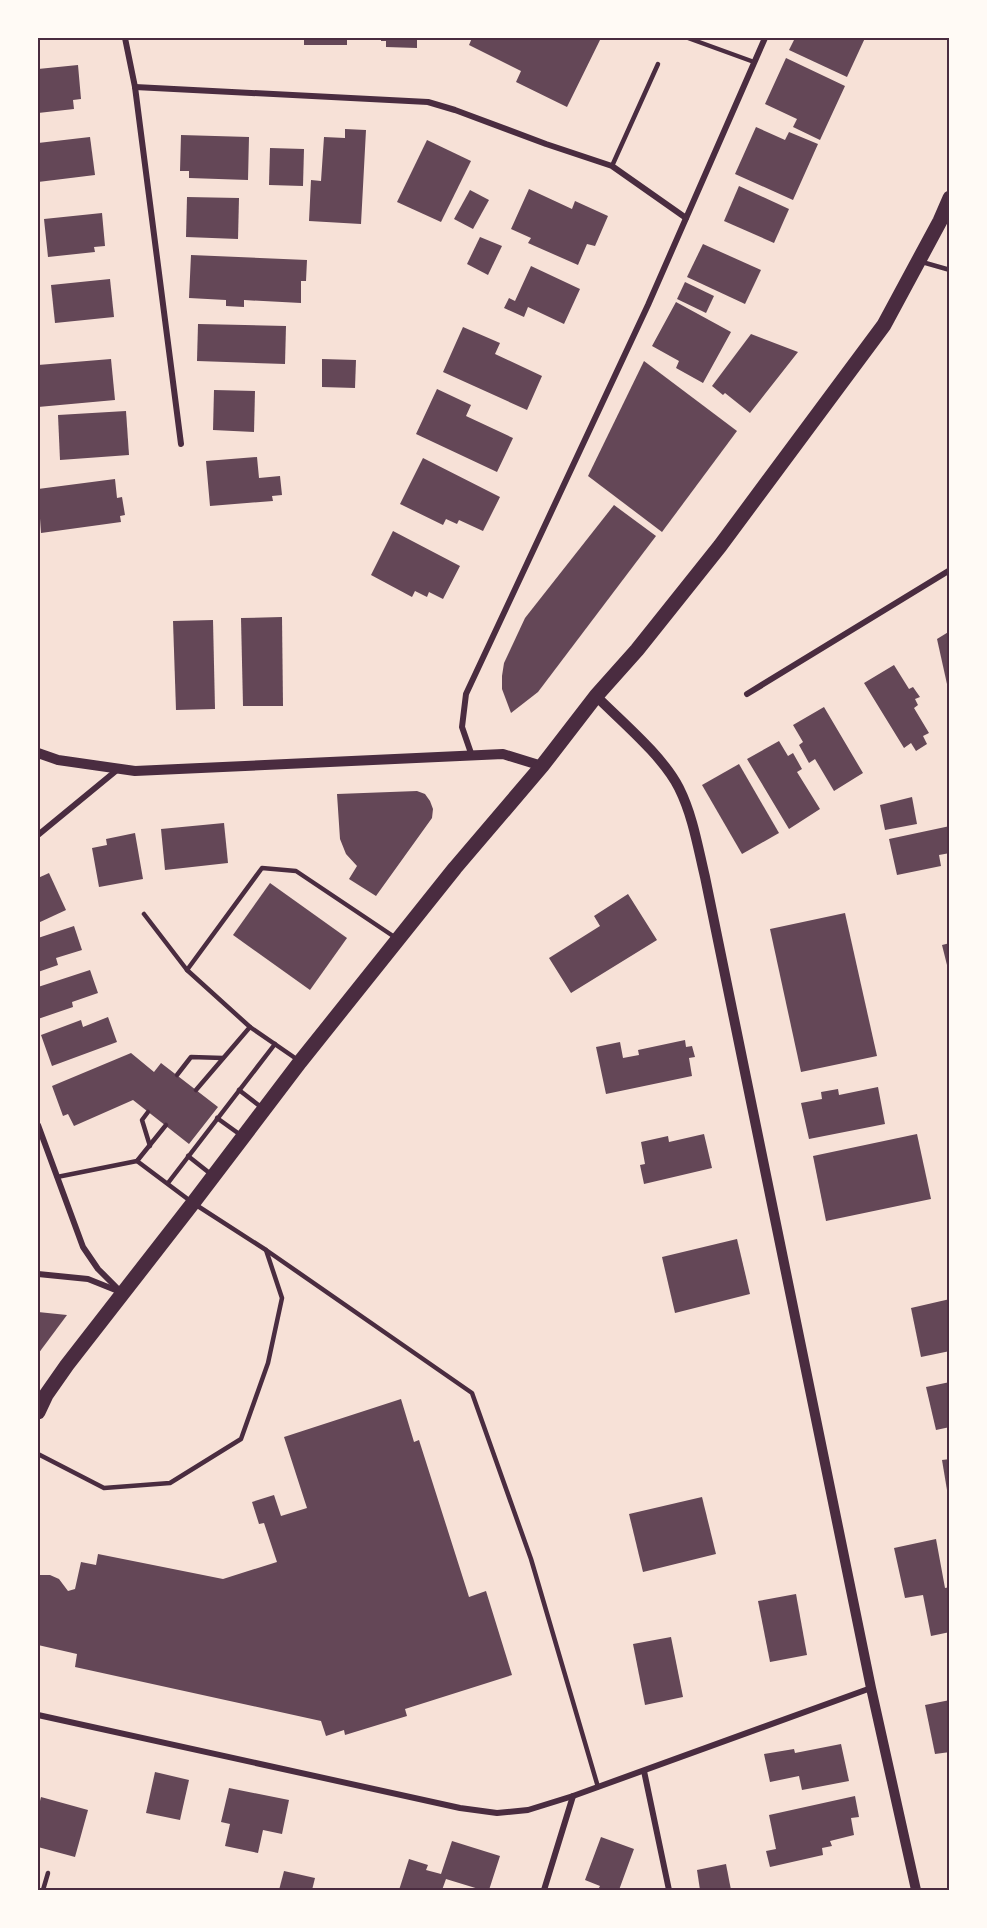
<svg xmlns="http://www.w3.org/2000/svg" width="987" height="1928" font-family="'DejaVu Sans',sans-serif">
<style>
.building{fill:#644757}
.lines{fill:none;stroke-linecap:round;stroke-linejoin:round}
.service{stroke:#4a2c40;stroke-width:4.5}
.minor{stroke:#4a2c40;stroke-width:6}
.tertiary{stroke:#4a2c40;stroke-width:10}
.primary{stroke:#4a2c40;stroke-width:15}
.neatline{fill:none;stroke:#4a2c40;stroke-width:2}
</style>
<rect width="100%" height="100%" fill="#f7e1d7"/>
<g class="building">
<rect x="304" y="38" width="43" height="7"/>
<path d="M381,38H417V48L386,47V41H381Z"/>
<path d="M472,38H595L600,40L567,107L516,82L521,71L469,45Z"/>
<path d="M795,38H865L847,77L789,50Z"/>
<path d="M786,58L845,86L820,140L793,127L797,119L765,104Z"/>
<path d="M78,65L81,99L73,100L74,109L38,113V69Z"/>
<path d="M756,127L785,140L789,132L818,144L793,200L735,174Z"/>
<path d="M345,129L366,130L361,224L309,221L311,180L321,181L324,137L345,138Z"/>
<path d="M181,135L249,137L248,180L189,178V171H180Z"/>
<path d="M90,137L95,175L38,182V143Z"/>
<path d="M427,140L471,161L441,222L397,202Z"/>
<path d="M270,148L304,149L303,186L269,185Z"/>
<path d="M739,186L789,209L774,243L724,221Z"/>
<path d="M529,189L572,209L575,201L608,216L595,246L587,244L578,265L528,243L531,238L511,229Z"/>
<path d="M470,190L489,200L473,229L454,219Z"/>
<path d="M187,197L239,198L238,239L186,237Z"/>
<path d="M102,213L105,246L94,247L95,252L48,257L44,219Z"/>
<path d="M480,237L502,246L488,275L467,264Z"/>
<path d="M703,244L761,270L745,304L687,277Z"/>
<path d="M191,255L307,260L306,281H301V303L244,300V307L226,306V300L189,298Z"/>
<path d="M531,266L580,289L564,324L528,307L524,317L504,308L509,298L515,301Z"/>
<path d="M110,279L114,317L55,323L51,285Z"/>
<path d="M685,282L714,296L706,313L677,299Z"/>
<path d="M676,302L731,332L703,383L676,368L679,361L652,346Z"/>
<path d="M198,324L286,326L285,364L197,361Z"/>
<path d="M463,327L500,343L495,354L542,376L527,410L443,372Z"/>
<path d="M751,334L798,352L750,413L725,393L723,395L712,386Z"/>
<path d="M111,359L115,400L38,407V365Z"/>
<path d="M322,359L356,360L355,388L322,387Z"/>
<path d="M644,361L737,431L662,532L588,476Z"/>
<path d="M437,389L471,405L466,416L513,438L497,472L416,434Z"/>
<path d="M214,390L255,391L254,432L213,430Z"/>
<path d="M126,411L129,455L60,460L58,415Z"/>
<path d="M257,457L259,478L280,476L282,495L272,496L273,501L210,506L206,461Z"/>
<path d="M423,458L500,497L483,531L459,520L457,524L446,519L443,525L400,504Z"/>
<path d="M115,479L117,498L122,497L125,515L120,516L121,522L41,533L38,489Z"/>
<path d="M614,505L656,536L538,692L511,713L502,689V676L504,663L525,618Z"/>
<path d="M393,531L460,566L443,599L429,592L427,597L415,591L412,597L371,575Z"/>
<path d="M282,617L283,706H243L241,618Z"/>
<path d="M213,620L215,709L176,710L173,621Z"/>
<path d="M950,631V682L947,684L937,639Z"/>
<path d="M894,665L909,689L913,687L920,697L915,699L918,705L914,708L929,733L923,736L927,744L916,751L911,743L904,748L864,683Z"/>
<path d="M824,707L863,773L834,791L815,759L809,763L799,745L803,742L793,725Z"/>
<path d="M779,741L788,756L793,753L802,769L797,772L820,809L789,829L747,759Z"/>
<path d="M739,764L779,833L742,854L702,785Z"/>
<path d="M417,791L425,794L430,801L433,809L432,818L376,896L349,879L357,866L346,854L340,839L337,794Z"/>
<path d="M912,797L917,824L885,830L880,805Z"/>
<path d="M224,823L228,863L165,870L161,829Z"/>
<path d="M950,826V853L939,855L941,866L897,875L889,839Z"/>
<path d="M135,833L143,879L99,887L92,848L107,845L106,839Z"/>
<path d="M49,873L66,910L38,923V878Z"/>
<path d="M270,883L347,938L310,990L233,935Z"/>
<path d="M628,894L657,940L571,993L549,958L600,926L594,916Z"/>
<path d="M845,913L877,1056L801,1072L770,929Z"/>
<path d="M74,926L82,950L56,958L58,965L38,972V938Z"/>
<path d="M950,943V964L947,965L942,945Z"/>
<path d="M90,970L98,993L72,1002L73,1007L38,1019V987Z"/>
<path d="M108,1017L117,1042L52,1066L41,1035L81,1020L83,1027Z"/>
<path d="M685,1040L686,1047L692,1046L695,1057L689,1058L692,1076L606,1094L596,1047L620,1042L623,1058L639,1055L638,1050Z"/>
<path d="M131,1053L154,1072L161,1063L218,1107L189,1144L133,1100L74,1126L68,1114L63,1116L52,1086Z"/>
<path d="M878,1087L885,1124L809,1139L801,1103L822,1099L821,1092L838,1089L839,1095Z"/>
<path d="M704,1134L712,1168L644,1184L640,1165L645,1164L641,1142L668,1136L669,1142Z"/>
<path d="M917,1134L931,1199L826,1221L813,1156Z"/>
<path d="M737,1239L750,1294L675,1313L662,1257Z"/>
<path d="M950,1299V1351L921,1357L911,1308Z"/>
<path d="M38,1312L67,1315L38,1354Z"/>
<path d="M950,1382V1427L936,1430L926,1387Z"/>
<path d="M401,1399L414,1442L419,1440L469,1597L486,1591L512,1675L405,1709L407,1716L345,1735L344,1730L326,1736L321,1721L75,1667L77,1654L38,1645L39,1630L38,1629V1575H50L59,1579L68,1591L75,1589L81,1562L96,1565L98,1554L223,1579L277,1562L264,1523L259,1524L252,1502L274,1495L281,1516L307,1508L284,1437Z"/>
<path d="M950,1459V1496H948L942,1460Z"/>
<path d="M702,1497L716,1554L643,1572L629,1514Z"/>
<path d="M936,1539L945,1588L950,1587V1632L931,1636L923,1595L905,1598L894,1548Z"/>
<path d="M796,1594L807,1655L770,1662L758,1601Z"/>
<path d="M671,1637L683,1697L645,1705L633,1644Z"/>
<path d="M950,1700V1752L935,1754L925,1705Z"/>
<path d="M841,1744L849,1781L802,1790L799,1776L770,1782L764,1754L794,1749L795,1753Z"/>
<path d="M155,1772L189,1780L180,1820L146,1813Z"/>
<path d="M229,1788L289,1800L282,1834L263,1830L258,1853L225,1846L230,1824L221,1822Z"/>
<path d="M855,1796L859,1817L851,1818L854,1835L830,1841L832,1846L822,1848L823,1855L770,1867L766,1851L776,1849L769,1815Z"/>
<path d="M41,1797L88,1810L75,1857L38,1847V1809Z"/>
<path d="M601,1837L634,1849L619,1890H598L600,1886L585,1880Z"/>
<path d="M452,1841L500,1856L489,1890H482L446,1879L442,1890H399L409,1859L428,1865L426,1870L441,1874Z"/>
<path d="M726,1864L731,1890H700L697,1870Z"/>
<path d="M284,1871L315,1878L312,1890H279Z"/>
</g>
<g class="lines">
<g class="service">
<path d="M688,38L754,62"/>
<path d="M612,166L658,64"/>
<path d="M922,262L950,270"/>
<path d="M144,914L187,970L250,1027"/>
<path d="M187,970L262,868L296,871L396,938"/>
<path d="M177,1075L191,1057L223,1058"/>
<path d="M196,1090L250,1027L298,1060"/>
<path d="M239,1090L261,1107"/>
<path d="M148,1112L142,1120L150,1146"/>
<path d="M217,1118L242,1136"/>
<path d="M188,1156L212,1175"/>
<path d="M137,1161L193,1203L266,1250L472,1393L531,1559L598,1787"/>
<path d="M57,1177L137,1161L166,1125"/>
<path d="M168,1183L275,1044"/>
<path d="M38,1454L104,1488L170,1483L241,1439L268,1363L282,1298L266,1250"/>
<path d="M43,1890L48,1873"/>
</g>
<g class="minor">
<path d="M125,38L135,87L181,444"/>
<path d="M135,87L428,102L455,110L546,144L612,166L686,218"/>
<path d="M747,694L950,570"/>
<path d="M472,756L462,727L466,694L648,305L765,38"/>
<path d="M38,835L117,770"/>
<path d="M38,1125L83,1247L98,1269L121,1292"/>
<path d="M38,1274L88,1279L118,1291"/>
<path d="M38,1715L460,1808L497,1813L528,1810L573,1796L871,1688"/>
<path d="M644,1771L669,1890"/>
<path d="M544,1890L573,1796"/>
</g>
<g class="tertiary">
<path d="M596,696C621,721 663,756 679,788C693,816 698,848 705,877L871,1688L916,1890"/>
<path d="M38,753L58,760L135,771L503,754L542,766"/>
</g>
<path class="primary" d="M38,1412L46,1395L67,1365L193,1203L300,1062L455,868L542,766L596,696L637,650L720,546L884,325L940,221L950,198"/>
</g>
<rect width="987" height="1928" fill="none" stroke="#fffaf5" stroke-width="78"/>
<rect x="39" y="39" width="909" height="1850" class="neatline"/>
</svg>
